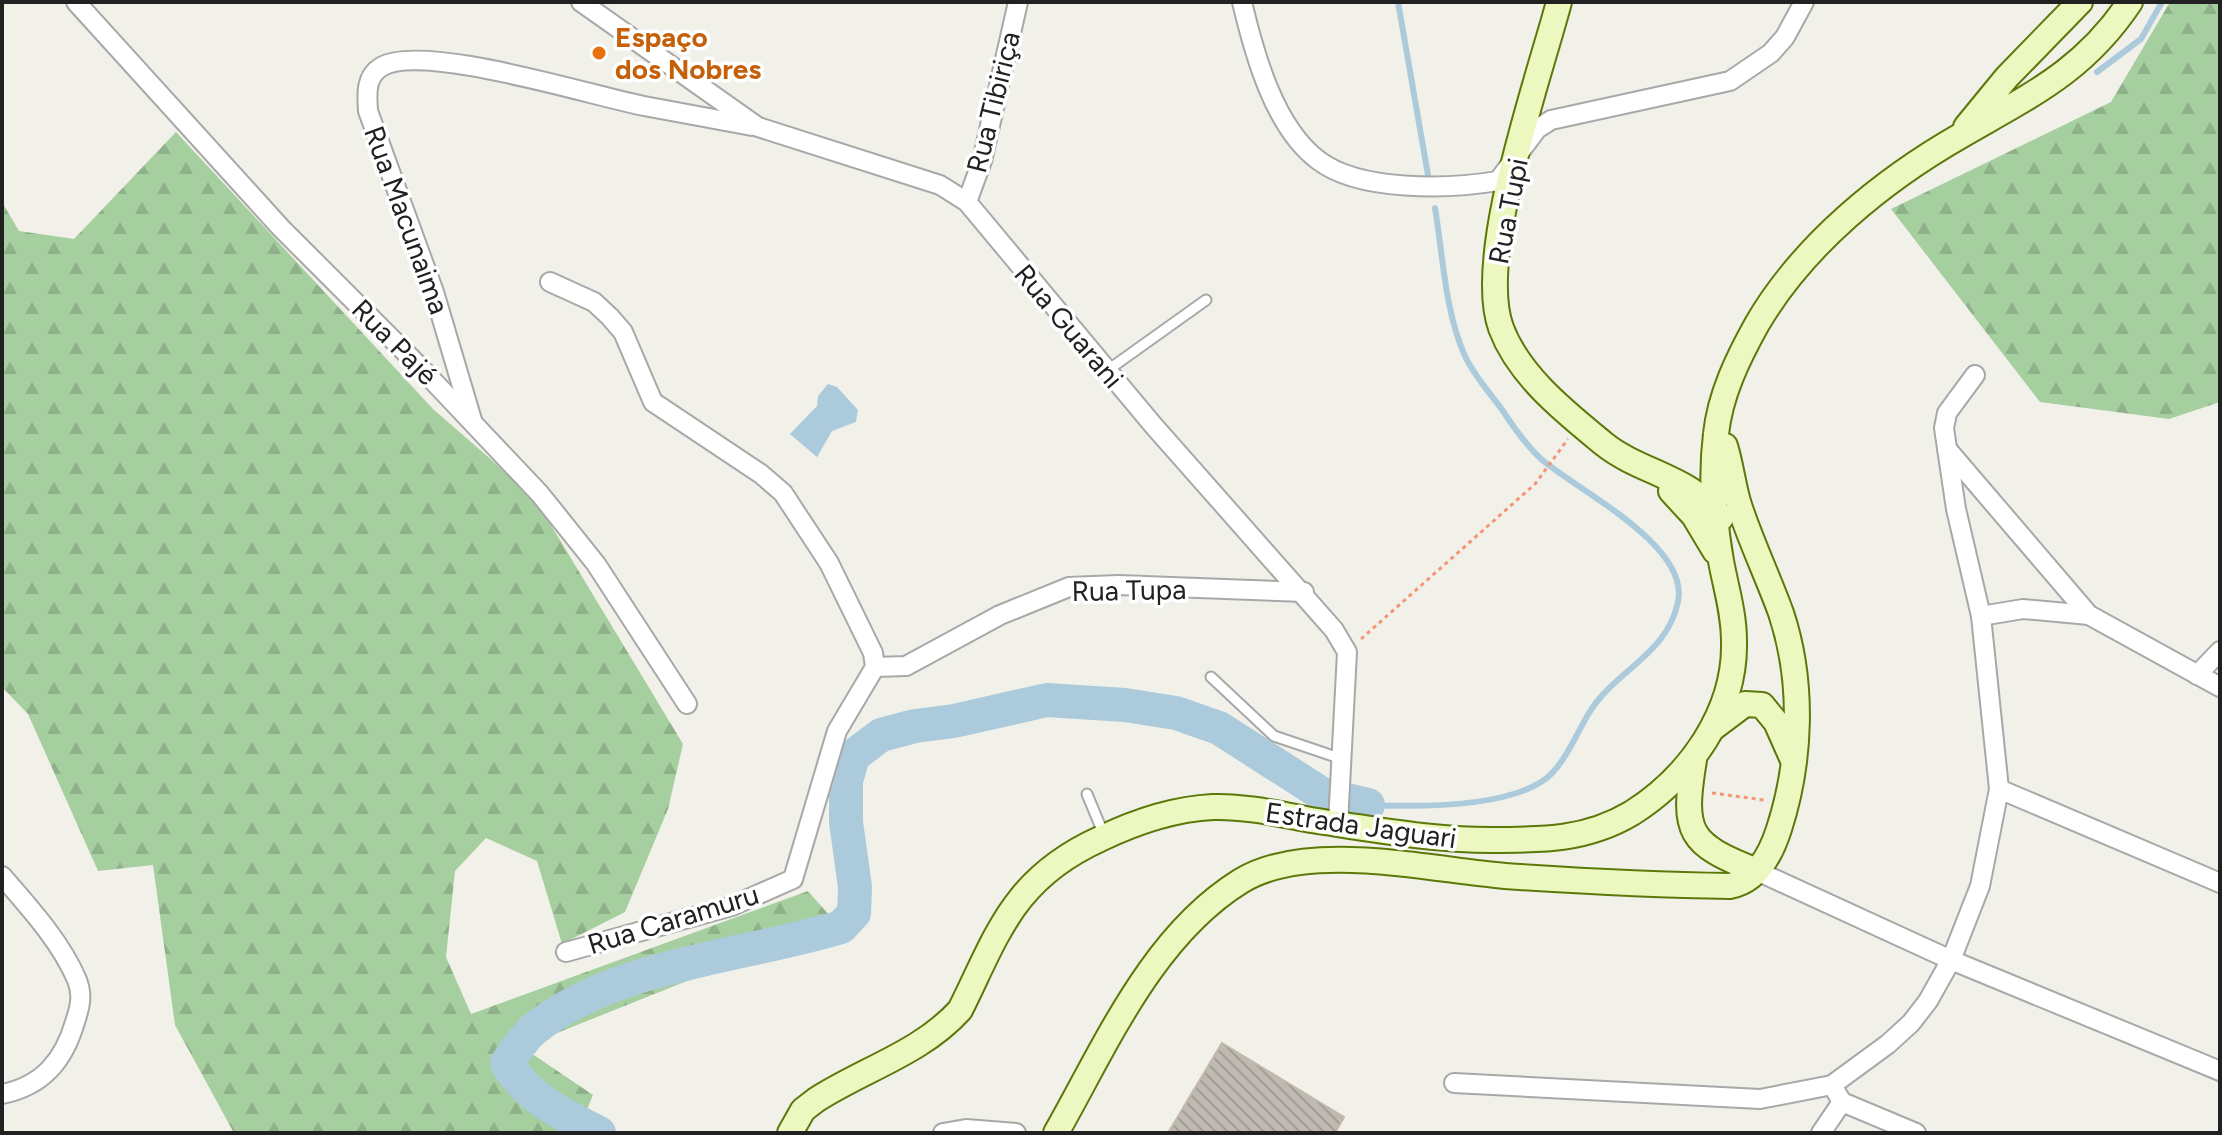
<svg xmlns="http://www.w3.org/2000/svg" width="2222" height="1135" font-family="Figtree,sans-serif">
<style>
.forest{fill:url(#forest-firs)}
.water{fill:#abcbdd}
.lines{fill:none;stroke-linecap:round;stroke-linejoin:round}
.stream{stroke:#abcbdd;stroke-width:6}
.river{stroke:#abcbdd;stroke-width:34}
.building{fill:url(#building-back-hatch);stroke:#c3b9ab;stroke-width:2}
.lane-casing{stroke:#a8a8a8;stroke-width:13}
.street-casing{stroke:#a8a8a8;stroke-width:22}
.secondary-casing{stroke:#5c7809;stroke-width:28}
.path{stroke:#f69575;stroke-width:3;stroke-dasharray:4 4;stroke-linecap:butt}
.lane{stroke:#fff;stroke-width:9}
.street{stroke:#fff;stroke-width:18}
.secondary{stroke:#edf8c0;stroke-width:24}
.food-dot{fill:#e8710a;stroke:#fff;stroke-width:3}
.labels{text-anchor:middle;stroke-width:7;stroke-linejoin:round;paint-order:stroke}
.food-label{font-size:28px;font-weight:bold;fill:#c56008;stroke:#fff;text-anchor:start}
.street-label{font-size:28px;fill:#212121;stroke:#fff}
</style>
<defs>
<pattern id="forest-firs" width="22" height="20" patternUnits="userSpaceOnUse" patternTransform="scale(2)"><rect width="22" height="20" fill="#a6cf9f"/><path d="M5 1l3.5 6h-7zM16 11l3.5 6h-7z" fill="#8fb189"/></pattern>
<pattern id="building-back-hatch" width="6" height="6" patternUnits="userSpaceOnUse" patternTransform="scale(2)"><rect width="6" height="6" fill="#beb9b1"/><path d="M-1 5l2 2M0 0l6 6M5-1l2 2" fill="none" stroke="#a39f98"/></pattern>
</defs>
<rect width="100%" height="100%" fill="#f1f0e9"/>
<g class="forest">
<path d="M2170,2H2220V402L2169,419L2040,402L1891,209L2111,102Z"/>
<path d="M176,132L433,409L534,497L683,744L668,809L625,912L562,944L537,861L486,838L455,871L446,957L471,1014L808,891L830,916L812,931L522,1047L593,1095L577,1133H234L175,1025L153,865L98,871L28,714L2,687V202L19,231L74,239Z"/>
</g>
<path class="water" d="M828,384L837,387L858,410L856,422L832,431L817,457L790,434L817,406L818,396Z"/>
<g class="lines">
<g class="stream">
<path d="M1398,2L1428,175"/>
<path d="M2097,72L2141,39L2162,2"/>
<path d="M1368,805C1416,807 1500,808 1541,782C1563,769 1576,734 1589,713C1615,670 1667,655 1678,602C1690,545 1577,490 1541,459C1526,445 1514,428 1503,411C1491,394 1474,376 1465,356C1445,312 1443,256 1435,208"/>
</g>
<path class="river" d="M599,1133C564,1115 527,1098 507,1063C515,1052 523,1038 534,1029C615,964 742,957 841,927L854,913L855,887L846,822V781L853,756L881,735L915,726L954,721L1047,700L1125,705L1176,713L1219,728L1322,794L1368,805"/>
</g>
<path class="building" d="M1222,1043L1344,1117L1335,1133H1168Z"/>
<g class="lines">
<defs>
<g id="lane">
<path d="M1108,370L1206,300"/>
<path d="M1211,677L1274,736L1342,759"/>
<path d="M1087,794L1104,835"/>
</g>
<g id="street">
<path d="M76,2L281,228L418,365L540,494L596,564L687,704"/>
<path d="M581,2L758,127L940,185L967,202L1153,425L1334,630L1347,652L1338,824"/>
<path d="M1242,2C1254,53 1274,127 1318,160C1359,192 1449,189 1498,181L1537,129L1551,120L1730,81L1771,53L1785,37L1804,2"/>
<path d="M967,202L982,161L1018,2"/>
<path d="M550,282L594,302L610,317L623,332L653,402L761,474L783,493L829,563L873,653L875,667L837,731L793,879L732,906L566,952"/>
<path d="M472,420L434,292L368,111C367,95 365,77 381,67C422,42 592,96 644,106C680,113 716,119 752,126"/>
<path d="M1947,449L2089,615L2220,687"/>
<path d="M1981,616L2023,609L2089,615"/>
<path d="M875,667L906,666L1000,615L1069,587L1118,585L1304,592"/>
<path d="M2197,675L2220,651"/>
<path d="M1999,789L2220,883"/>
<path d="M1757,871L1951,960L2220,1071"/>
<path d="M2,876C29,907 61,942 77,980C83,995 80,1007 75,1022C64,1060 43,1086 2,1094"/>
<path d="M1454,1083L1760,1099L1832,1085L1888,1044L1911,1023L1928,1001L1951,960L1980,886L1999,789L1981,616L1956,509L1944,428L1947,413L1975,375"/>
<path d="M1832,1085L1842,1102L1916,1133"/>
<path d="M943,1133L966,1129L1016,1133"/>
<path d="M1821,1133L1842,1102"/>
</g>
<g id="secondary">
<path d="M1559,2C1539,78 1475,257 1501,328C1519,376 1565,412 1604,444C1640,473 1692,477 1721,518"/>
<path d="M1966,127L2007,77L2080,2"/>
<path d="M1671,491L1694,516L1715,551"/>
<path d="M1713,728L1745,704L1762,705L1776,722L1792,758"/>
<path d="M1694,760C1682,833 1688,844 1757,871"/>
<path d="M790,1133L803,1110L816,1100C864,1069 921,1053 960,1010C979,973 995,930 1021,898C1042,872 1069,853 1100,839C1135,822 1173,809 1213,807C1245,806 1279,814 1311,820C1371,829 1431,840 1492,840C1543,840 1587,840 1632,813C1689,777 1736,712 1734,641C1734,613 1726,588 1721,561C1714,521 1711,474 1716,434C1720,395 1738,358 1757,324C1803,245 1883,180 1962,135C2031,95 2084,71 2130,2"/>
<path d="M1056,1133C1106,1045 1152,936 1241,881C1308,840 1431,870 1505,876C1579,881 1655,885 1730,886C1757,881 1771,854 1779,829C1801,761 1804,682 1781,613C1768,577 1751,542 1739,505C1733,486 1731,465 1725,446"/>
</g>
</defs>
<use href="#lane" class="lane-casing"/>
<use href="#street" class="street-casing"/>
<use href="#secondary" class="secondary-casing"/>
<g class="path">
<path d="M1361,639L1535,484L1568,439"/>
<path d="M1712,793L1764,800"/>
</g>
<use href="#lane" class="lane"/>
<use href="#street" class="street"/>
<use href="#secondary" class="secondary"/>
</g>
<circle class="food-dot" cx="599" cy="53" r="8"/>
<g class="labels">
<g class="food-label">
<text x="615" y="47">Espaço<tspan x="615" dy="32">dos Nobres</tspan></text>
</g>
<g class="street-label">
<text transform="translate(993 102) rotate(-76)" y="10">Rua Tibiriça</text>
<text transform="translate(1508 211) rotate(-79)" y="10">Rua Tupi</text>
<text transform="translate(407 220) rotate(70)" y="10">Rua Macunaima</text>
<text transform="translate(1069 326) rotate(50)" y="10">Rua Guarani</text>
<text transform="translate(395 342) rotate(45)" y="10">Rua Pajé</text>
<text transform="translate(1129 590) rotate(-1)" y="10">Rua Tupa</text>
<text transform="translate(1361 825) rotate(8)" y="10">Estrada Jaguari</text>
<text transform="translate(673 919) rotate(-17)" y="10">Rua Caramuru</text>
</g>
</g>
<rect width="2222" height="1135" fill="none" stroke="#212121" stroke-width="8"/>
</svg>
